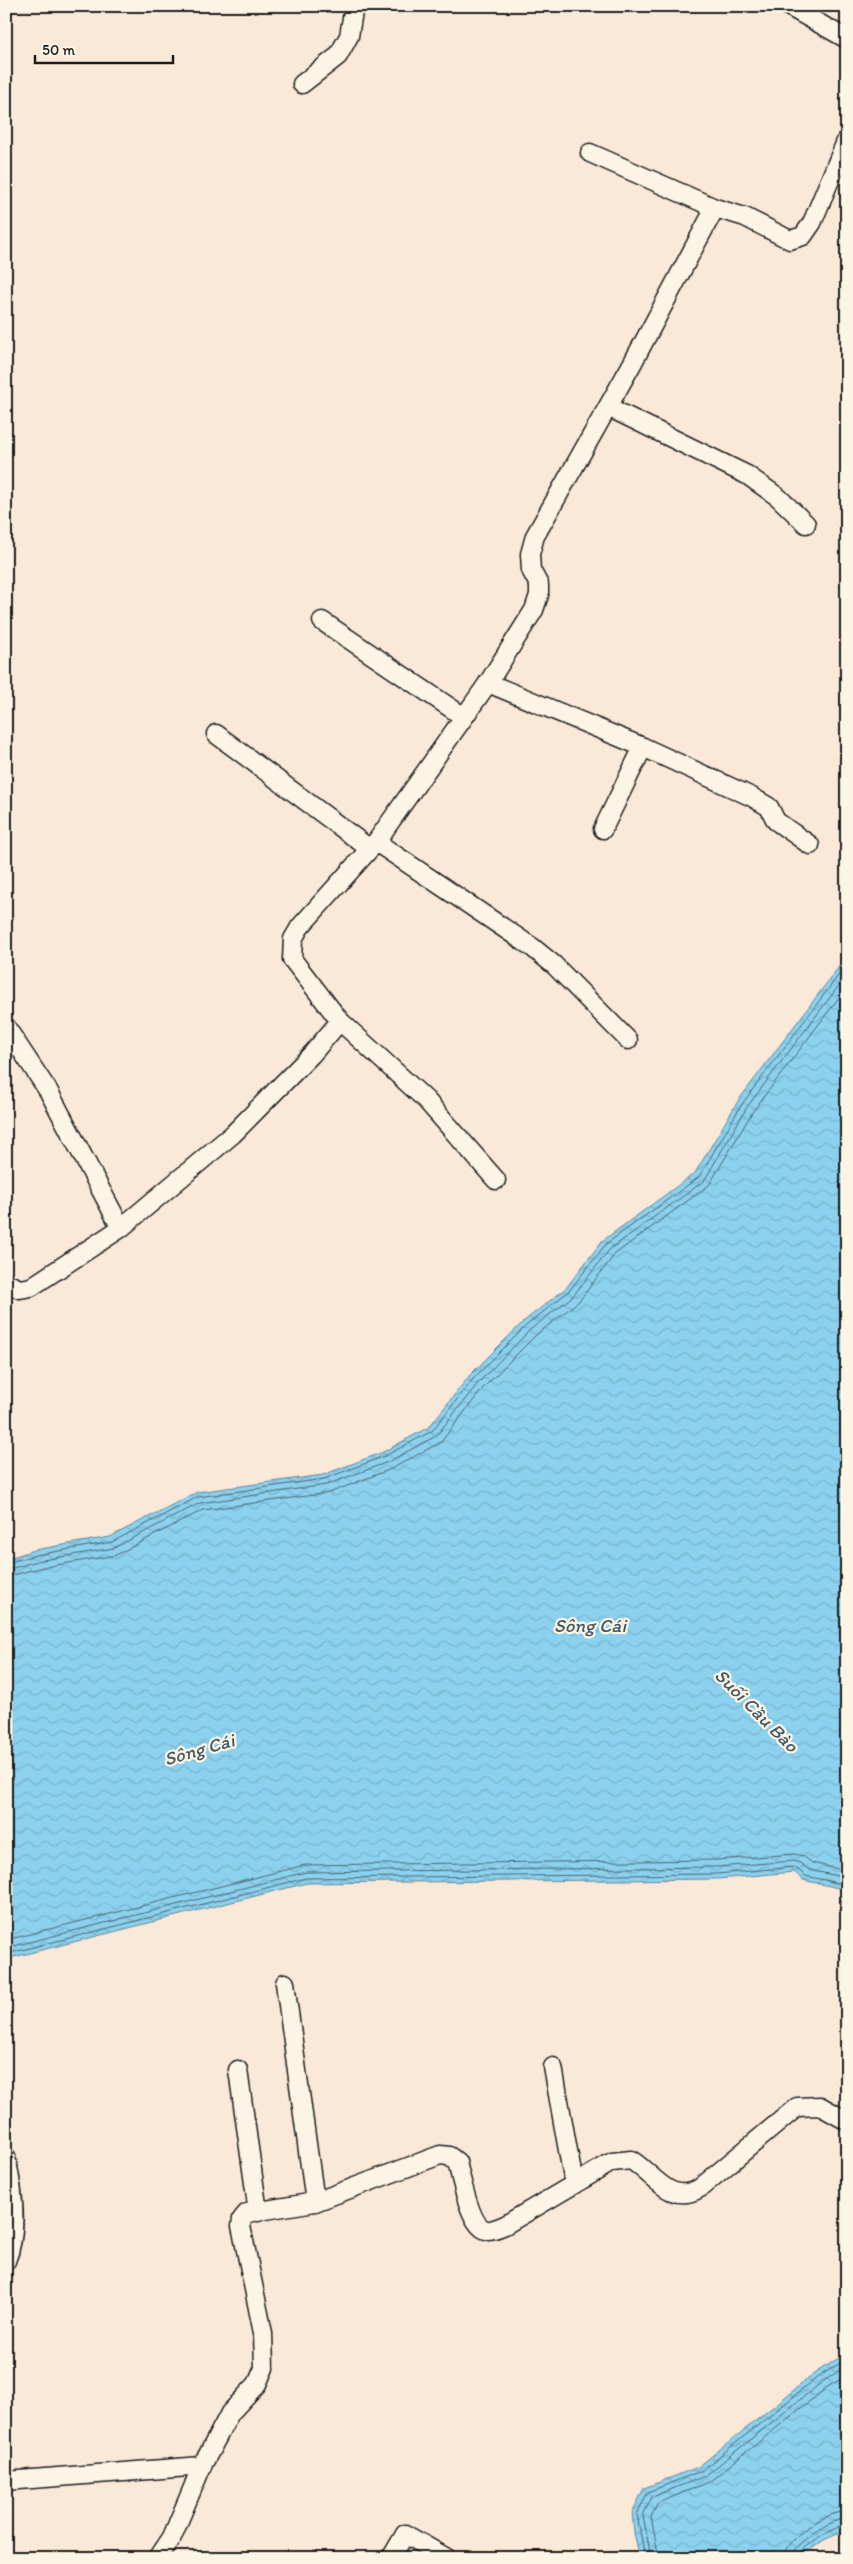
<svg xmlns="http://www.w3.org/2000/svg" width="853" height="2564" font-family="Itim,sans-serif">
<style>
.water{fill:url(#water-waves);stroke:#5f899a}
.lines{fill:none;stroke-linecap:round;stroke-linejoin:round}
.shore{stroke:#496470;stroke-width:1}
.minor-casing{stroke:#1c1c1c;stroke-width:21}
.minor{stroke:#fcf5e5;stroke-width:18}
.labels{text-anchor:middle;stroke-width:4.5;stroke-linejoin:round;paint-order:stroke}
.water-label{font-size:19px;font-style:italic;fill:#435b66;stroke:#fcf5e5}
</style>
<defs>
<pattern id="water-waves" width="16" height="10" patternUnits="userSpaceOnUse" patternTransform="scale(1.25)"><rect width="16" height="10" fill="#8cd1ee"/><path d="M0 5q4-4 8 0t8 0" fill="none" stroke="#78b3cc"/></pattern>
</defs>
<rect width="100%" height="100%" fill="#fae9d9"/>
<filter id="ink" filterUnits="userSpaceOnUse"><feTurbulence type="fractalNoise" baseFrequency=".02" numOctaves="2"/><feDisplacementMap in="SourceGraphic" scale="10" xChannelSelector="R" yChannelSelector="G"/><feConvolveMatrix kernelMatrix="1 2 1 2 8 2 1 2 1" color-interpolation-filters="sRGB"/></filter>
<g filter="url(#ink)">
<g class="water">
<path d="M847,956V1890L803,1880L794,1872L718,1879L307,1883L6,1959V1559L34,1550L110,1537L197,1492L323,1475L383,1452L429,1427L470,1375L524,1321L566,1288L602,1241L695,1173L738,1101Z"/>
<path d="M847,2353V2530L824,2540L799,2558H640L634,2533L632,2513L644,2488L698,2467L815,2373Z"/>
</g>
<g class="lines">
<g class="shore">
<path d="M6,1563L36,1555L112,1542L198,1497L324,1479L385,1456L432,1431L474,1378L527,1325L569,1291L606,1244L699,1177L742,1104L847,964"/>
<path d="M6,1570L37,1561L114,1548L200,1503L326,1485L388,1462L436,1436L479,1382L531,1329L573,1296L610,1249L704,1181L747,1107L847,975"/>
<path d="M6,1577L39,1568L116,1555L203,1510L329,1493L391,1469L441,1442L484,1387L536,1335L579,1301L615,1254L709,1185L753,1111L847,987"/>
<path d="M6,1940L305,1865L717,1860L794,1854L803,1856L812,1863L847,1871"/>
<path d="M6,1948L306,1872L717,1867L794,1861L800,1863L809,1870L847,1878"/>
<path d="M6,1954L306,1878L717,1874L794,1867L806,1876L847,1885"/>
<path d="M645,2558L637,2514L648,2492L701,2471L818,2377L847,2359"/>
<path d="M651,2558L643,2515L652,2497L705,2476L822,2382L847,2366"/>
<path d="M659,2558L651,2517L658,2503L709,2482L826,2388L847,2375"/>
<path d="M783,2558C784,2538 828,2511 847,2511"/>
<path d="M791,2558C792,2543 833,2518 847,2518"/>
<path d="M797,2558C798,2547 836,2525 847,2525"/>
</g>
<defs>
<g id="minor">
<path d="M788,6L847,39"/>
<path d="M302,84L338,56L349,36L354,6"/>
<path d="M590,153L715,208"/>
<path d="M608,407L747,475L778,497L806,524"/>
<path d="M322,621L464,717"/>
<path d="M488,683L643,747L752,797L769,807L776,821L810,845"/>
<path d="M216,734L370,849"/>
<path d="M603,829L643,747"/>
<path d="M376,842L532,947L554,965L628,1040"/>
<path d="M340,1021L426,1100L496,1180"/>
<path d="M6,1027L49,1092L121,1228L31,1287L20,1289L6,1283"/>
<path d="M121,1228L233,1134L312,1054L340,1021L292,959L293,939L300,927L376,842L488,683L534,610L539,595V585L531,570L530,554L535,536L632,364L715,208L745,217L790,240L803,236L812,223L847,139"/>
<path d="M285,1983L315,2202"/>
<path d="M553,2067L574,2184"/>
<path d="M238,2070L258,2212"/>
<path d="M6,2157C13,2189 19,2230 6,2261"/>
<path d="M6,2481L202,2466L230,2413L257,2384L264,2368L263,2333L241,2226L242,2219L247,2213L315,2202L440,2155L449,2156L457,2162C461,2177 470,2226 486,2230C492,2231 500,2227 505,2225L612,2162L631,2160C654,2174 670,2206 700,2188L797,2107L820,2106L847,2121"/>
<path d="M158,2558L172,2537L202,2466"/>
<path d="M391,2558L405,2534L447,2558"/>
</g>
</defs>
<use href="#minor" class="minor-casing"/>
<use href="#minor" class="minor"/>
</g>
</g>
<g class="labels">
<g class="water-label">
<text x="590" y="1632">Sông Cái</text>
<text transform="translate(757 1710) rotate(45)" y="7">Suối Cầu Bào</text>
<text transform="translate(199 1749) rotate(-16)" y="7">Sông Cái</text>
</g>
</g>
<rect width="853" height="2564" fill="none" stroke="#fcf5e5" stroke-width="25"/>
<rect x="12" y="12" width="828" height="2539" fill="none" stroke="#1c1c1c" stroke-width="2" filter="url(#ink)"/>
<path d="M35 55v8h138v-8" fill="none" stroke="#1c1c1c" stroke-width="2.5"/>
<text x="42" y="55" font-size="15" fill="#1c1c1c" stroke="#fcf5e5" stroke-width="4" paint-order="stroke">50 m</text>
</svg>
